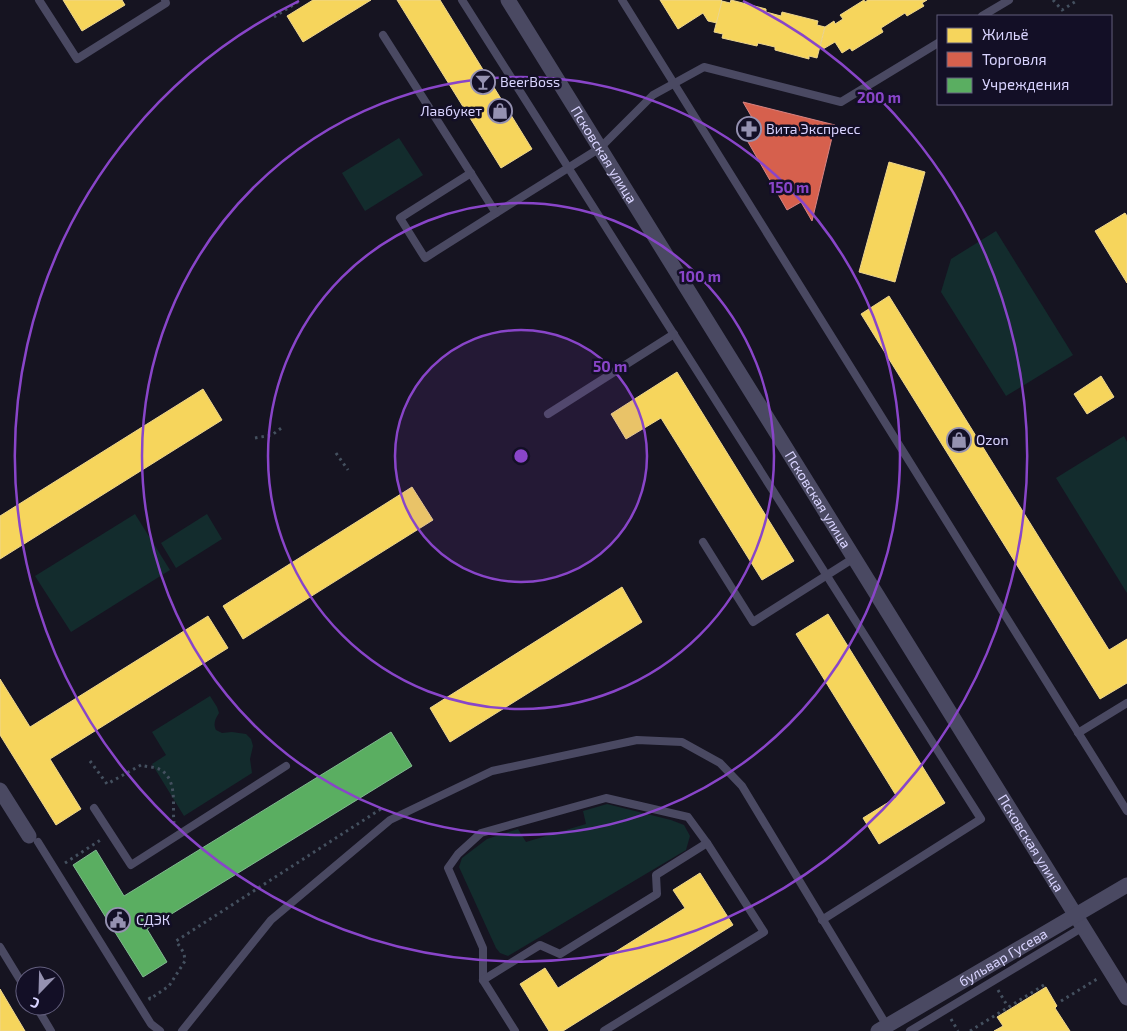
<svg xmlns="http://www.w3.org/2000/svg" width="1127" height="1031" font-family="'Exo 2',sans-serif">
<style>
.green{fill:#132c2d}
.homes{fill:#f6d55c;stroke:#edd58d}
.shops{fill:#d6604d;stroke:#d78382}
.public{fill:#5aae61;stroke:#80b990}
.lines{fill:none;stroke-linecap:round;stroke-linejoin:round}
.path{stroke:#44505f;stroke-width:3;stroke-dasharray:2.5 4;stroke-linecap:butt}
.service{stroke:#4a4962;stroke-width:8}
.minor{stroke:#4a4962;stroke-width:15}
.ring{fill:none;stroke:#8945c9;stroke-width:2.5}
.labels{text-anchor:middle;stroke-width:5;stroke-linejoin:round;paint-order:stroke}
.poi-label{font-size:14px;fill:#d9d4ff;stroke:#130f26;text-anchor:start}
.street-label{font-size:14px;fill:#d9d4ff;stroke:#130f26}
.centre{fill:#8945c9;stroke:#130f26;stroke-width:2.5}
.ring-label{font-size:15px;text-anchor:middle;font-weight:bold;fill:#8945c9;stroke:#130f26;stroke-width:5;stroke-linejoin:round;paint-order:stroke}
</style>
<rect width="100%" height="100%" fill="#161421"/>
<g class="green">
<path d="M399,138L423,175L365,211L342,173Z"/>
<path d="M996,231L1073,355L1006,396L941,292L951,259Z"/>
<path d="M1124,436L1127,442V593L1056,478Z"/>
<path d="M135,514L170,570L71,632L35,576Z"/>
<path d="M207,514L222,539L176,568L161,543Z"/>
<path d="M210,696L217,707L219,713C215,719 213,724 216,730L222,733L232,732L246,734L251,739L253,746L250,759L252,773L184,816L152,764L166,755L152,732Z"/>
<path d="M607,804L671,820L684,825L690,836L686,850L508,956L500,953L496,948L459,867L462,858L487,839L518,829L526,842L586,824L583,811Z"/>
</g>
<g class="homes">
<path d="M63,0H122L125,5L82,31Z"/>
<path d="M313,0H371L303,42L287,16Z"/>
<path d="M397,0H440L532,149L501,168Z"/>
<path d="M660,0H721L722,1L717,23L708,21L703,13L678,29Z"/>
<path d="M731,0L766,9V12L781,16L782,12L818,21L817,25L825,27L817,58L809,56V59L775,50V47L758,43L757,46L722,38L723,34L714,32L722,1L730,3Z"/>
<path d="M864,0L865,2L868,0H927L922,3L924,6L907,16L905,13L881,28L883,32L852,51L850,48L842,53L835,42L823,49L820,47L825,27L834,21L835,24L843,19L840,15Z"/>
<path d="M889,162L925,172L895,282L859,272Z"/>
<path d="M1125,213L1127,216V283L1095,231Z"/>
<path d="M889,296L1109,650L1127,639V683L1100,699L861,314Z"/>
<path d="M677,372L794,561L762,580L661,418L626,439L611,414Z"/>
<path d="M1101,376L1114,397L1087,414L1074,394Z"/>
<path d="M203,389L222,420L0,559V516Z"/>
<path d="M412,487L433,520L243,639L223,606Z"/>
<path d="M622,587L642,622L450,742L430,708Z"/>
<path d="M828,614L945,803L879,844L863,818L897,797L796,634Z"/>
<path d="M208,616L228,648L50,759L81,809L56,825L0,735V679L30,727Z"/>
<path d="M700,873L733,925L563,1031H549L520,984L545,968L558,988L685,908L673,890Z"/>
<path d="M1046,987L1057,1006L1055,1008L1070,1031H994L1003,1026L997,1017Z"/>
<path d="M0,989L25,1031H0Z"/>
</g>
<path class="shops" d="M743,102L835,125L812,221L801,202L787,210L740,128L754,121Z"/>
<path class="public" d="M391,732L412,766L147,929L167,962L143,977L73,865L96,850L124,896Z"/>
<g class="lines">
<g class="path">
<path d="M1053,0L1062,10L1078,0"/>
<path d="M274,17L301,0"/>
<path d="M255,438L272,435L284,426"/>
<path d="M336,453L348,470"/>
<path d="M90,761L107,784L141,765C147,767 156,767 161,770C178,781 172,806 174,823"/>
<path d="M65,863L102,839"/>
<path d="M998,990L1008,1007"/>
<path d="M149,997L150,999L169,986L185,961L184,953L176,941L384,807"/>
<path d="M1061,1001L1097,979"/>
<path d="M951,1019L958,1031"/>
<path d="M970,1031L1044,985"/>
</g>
<g class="service">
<path d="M39,0L77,59L166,3L165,0"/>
<path d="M462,0L981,819L822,920"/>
<path d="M622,0L1127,811"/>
<path d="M982,16L1009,0"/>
<path d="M383,35L496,213L600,148L653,95L704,67L841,102L938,43"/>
<path d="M471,173L400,218L425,258L496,213"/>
<path d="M548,414L674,334"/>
<path d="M703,542L753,622L854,558"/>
<path d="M1078,733L1127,703"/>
<path d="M94,808L131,865L286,766"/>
<path d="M38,842L151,1024L160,1031"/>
<path d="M0,947L25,988"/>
<path d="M483,980V948L448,868L458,854L481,833L606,798L688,817L707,843"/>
<path d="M36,1006L51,1031"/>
<path d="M182,1031L271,920L390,820L492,771L637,740L682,742L720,763L742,786L887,1026"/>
<path d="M515,1031L483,980L540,945L560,954L657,894L656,875L707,843L764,932L604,1031"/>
<path d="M910,1031L1083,927"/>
</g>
<g class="minor">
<path id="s1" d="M508,0L1127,998"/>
<path d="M0,790L29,836"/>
<path id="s2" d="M878,1031L1127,885"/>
</g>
</g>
<circle cx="521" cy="456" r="126" fill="#8945c9" fill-opacity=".12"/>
<g class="ring">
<circle cx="521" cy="456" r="126"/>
<circle cx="521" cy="456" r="253"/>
<circle cx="521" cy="456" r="379"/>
<path d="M743 1A506 506 0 1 1 299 1"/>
</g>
<defs>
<symbol id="bar-ring" viewBox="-11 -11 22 22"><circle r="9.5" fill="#130f26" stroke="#9591b1" stroke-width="1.5"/><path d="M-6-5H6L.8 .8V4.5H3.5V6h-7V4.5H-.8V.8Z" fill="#9591b1"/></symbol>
<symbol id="shop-ring" viewBox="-11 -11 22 22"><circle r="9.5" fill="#130f26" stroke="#9591b1" stroke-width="1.5"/><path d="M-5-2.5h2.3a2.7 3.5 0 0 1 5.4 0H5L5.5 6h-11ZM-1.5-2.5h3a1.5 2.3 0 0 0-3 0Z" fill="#9591b1"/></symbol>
<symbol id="pharmacy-ring" viewBox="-11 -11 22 22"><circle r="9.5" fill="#130f26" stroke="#9591b1" stroke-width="1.5"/><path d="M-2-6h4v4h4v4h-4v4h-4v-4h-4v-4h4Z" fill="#9591b1"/></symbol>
<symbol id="civic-ring" viewBox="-11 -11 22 22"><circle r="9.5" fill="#130f26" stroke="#9591b1" stroke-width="1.5"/><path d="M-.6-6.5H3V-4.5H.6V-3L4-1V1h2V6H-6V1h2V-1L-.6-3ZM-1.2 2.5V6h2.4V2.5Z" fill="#9591b1"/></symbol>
</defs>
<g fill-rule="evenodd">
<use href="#bar-ring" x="469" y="68" width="28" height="28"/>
<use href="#shop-ring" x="486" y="97" width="28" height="28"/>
<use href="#pharmacy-ring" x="735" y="115" width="28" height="28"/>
<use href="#shop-ring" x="945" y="426" width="28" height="28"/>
<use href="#civic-ring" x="104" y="906" width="28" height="28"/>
</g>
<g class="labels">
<g class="poi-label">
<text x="500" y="87">BeerBoss</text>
<text x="482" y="116" text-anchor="end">Лавбукет</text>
<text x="766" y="134">Вита Экспресс</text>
<text x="976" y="445">Ozon</text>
<text x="136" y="925">СДЭК</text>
</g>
<g class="street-label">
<text dy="5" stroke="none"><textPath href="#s1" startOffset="182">Псковская улица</textPath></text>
<text dy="5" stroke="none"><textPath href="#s1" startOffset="588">Псковская улица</textPath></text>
<text dy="5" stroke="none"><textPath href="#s1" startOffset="992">Псковская улица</textPath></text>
<text dy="5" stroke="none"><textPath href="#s2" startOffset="145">бульвар Гусева</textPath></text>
</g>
</g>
<circle cx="521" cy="456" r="8" class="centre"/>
<g class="ring-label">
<text x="879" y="103">200 m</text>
<text x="789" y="193">150 m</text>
<text x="700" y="282">100 m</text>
<text x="610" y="372">50 m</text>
</g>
<rect x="937" y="15" width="175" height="90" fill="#130f26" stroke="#625e7d"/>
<rect x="947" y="28" width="25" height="15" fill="#f6d55c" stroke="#625e7d"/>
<text x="982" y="40" font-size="15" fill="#d9d4ff">Жильё</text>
<rect x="947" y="52" width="25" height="15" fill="#d6604d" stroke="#625e7d"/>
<text x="982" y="65" font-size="15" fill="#d9d4ff">Торговля</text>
<rect x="947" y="78" width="25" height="15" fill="#5aae61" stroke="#625e7d"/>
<text x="982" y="90" font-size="15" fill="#d9d4ff">Учреждения</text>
<g transform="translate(40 991) rotate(203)"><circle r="24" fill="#130f26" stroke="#625e7d"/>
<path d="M0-4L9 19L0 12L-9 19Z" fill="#9591b1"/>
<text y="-8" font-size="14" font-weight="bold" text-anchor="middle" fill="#d9d4ff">С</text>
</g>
</svg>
